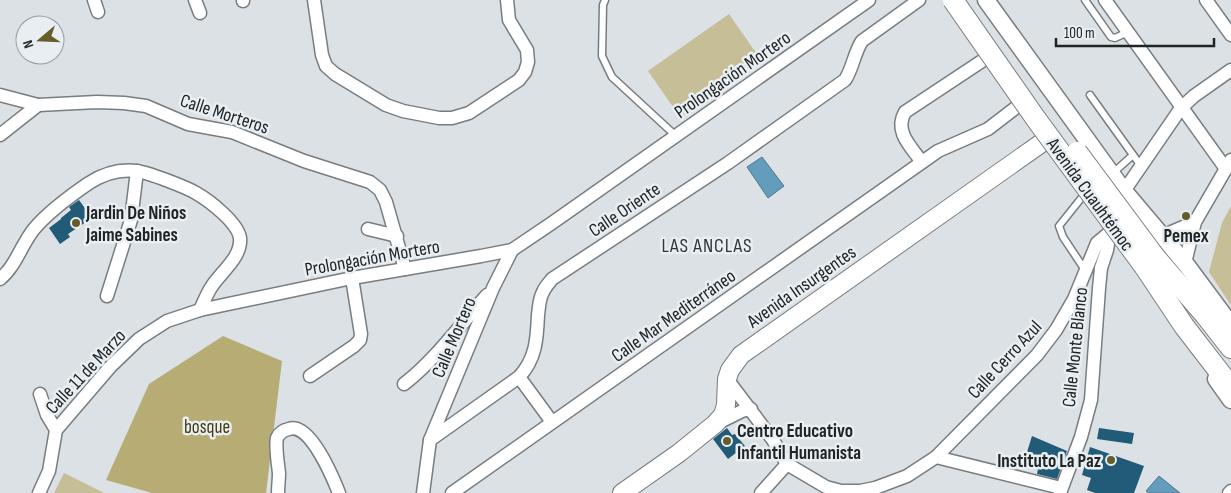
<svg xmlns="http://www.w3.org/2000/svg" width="1231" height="493" font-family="'Sofia Sans Condensed',sans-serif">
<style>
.green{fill:#c5be96}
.forest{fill:#b6ac74}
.water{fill:#649cbb;stroke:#50788e}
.building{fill:#225b78}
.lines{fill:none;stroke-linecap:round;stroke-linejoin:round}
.service-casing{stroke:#777d80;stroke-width:9}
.minor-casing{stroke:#777d80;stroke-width:15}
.tertiary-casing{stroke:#777d80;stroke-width:19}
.secondary-casing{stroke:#777d80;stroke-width:20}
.primary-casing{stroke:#777d80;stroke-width:22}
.service{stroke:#fff;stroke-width:6}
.minor{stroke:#fff;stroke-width:12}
.tertiary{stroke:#fff;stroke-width:16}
.secondary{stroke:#fff;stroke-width:18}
.primary{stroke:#fff;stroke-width:20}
.primary-bridge-casing{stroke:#777d80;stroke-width:22;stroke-linecap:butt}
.primary-bridge{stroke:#fff;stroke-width:20}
.poi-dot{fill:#665d2a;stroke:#e8eef2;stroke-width:2}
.labels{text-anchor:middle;stroke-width:5;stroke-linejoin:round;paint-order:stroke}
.street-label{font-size:19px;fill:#212425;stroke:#e8eef2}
.poi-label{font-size:19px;font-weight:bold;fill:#212425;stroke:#e8eef2;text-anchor:start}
.park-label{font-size:19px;fill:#443c0f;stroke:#e8eef2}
.neighbourhood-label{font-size:20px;letter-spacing:1px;fill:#313639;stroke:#e8eef2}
</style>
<rect width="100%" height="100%" fill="#dbe1e5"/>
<g class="green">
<path d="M729,14L761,60L680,117L648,71Z"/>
<path d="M1231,206V305L1209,272L1222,223Z"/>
<path d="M64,473L104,493H54Z"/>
</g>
<path class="forest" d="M223,336L282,361L266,493H152L106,480L149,384Z"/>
<g class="water">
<path d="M762,157L784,186L768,198L747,167Z"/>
<path d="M1159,476L1180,493H1149L1146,491Z"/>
</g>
<g class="building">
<path d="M79,200L92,218L68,234L70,237L60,244L49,228L61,219V218L71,210L69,207Z"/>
<path d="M727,428L732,435L735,434L745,446L728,459L713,439Z"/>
<path d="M1099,428L1134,433L1132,444L1097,439Z"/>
<path d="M1032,436L1067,451L1057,479L1037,474L1038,469L1026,466L1027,452Z"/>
<path d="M1090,447L1144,466L1134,493H1095L1087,490L1091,478L1082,475Z"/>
</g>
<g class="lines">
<defs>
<g id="service">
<path d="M605,0L603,5L602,56L612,77L676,136"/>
<path d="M1085,0L1111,37L1115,38L1128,32"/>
<path d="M1090,95L1141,166"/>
<path d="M1113,173L1133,155"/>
<path d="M1083,196L1059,226L1063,237L1085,270"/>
</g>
<g id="minor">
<path d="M94,0L98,12"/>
<path d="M195,0L200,13"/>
<path d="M314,0L322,55L326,66L335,74L386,105L403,111L439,118H452L469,113L519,80L525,72L528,62L527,50L509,20L507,0"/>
<path d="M1105,0L1226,169"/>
<path d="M1206,0L1231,35"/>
<path d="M243,1V0"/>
<path d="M0,95L38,105L97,102L124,103L146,106L188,124L232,132L304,161L370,182L380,190L386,202L405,269"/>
<path d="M0,135L38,105"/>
<path d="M922,162C910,146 894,131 905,112L985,59"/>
<path d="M1121,199L1124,191L1181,108L1194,96L1231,70"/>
<path d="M368,229L397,236"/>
<path d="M1155,237L1162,236L1195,222"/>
<path d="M1185,263L1195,222L1231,160"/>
<path d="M0,279C16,266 21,245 34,229C49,211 70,196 89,183C103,174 119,169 136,171C147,172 186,187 196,193C210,201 238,223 240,238C242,257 221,272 212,286C207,293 204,302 200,310"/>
<path d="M107,296L131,220L137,171"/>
<path d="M310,376L354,346L360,340L361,334L352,278"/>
<path d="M519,377L552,422"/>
<path d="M727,379L773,440L787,464L826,487L841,491H860L875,488L907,476L936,457L1037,355L1056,330L1074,299L1097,243L1110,232L1115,218"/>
<path d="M404,384C436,359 460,325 487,295"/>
<path d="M40,394L47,415L56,430"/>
<path d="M716,424L742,411L751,409"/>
<path d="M430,440L519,377C536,359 537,339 538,315C539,308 539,299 543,292C545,287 549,283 552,279L728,163L845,80C853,68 854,53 862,41L919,0"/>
<path d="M936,457L1061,488"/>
<path d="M39,493L49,471L56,430L110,367L139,339L167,321L200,310L352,278L481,256L512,250L552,223L869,0"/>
<path d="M278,493C278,486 279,480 279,473C278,464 275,446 277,438C279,433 284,430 289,429C310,422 333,478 339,493"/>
<path d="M423,493L430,440L493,288L512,250"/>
<path d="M452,493L938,151L988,129L1018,106"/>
<path d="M761,493L787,464"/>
<path d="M1060,493L1081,437L1091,400L1099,288L1101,268L1107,250L1110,232"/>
<path d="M1229,493L1231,491"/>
</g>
<g id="tertiary">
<path d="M986,0L1124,191L1185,263L1231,325"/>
<path d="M1216,379L1231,400"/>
</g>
<path id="secondary" d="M622,493L679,453L715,424L723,415L726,405L727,379L730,370L741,355L1043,142"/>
<g id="primary">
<path d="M1155,257L1206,316L1231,348"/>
<path d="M1144,266L1184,326L1231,387"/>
</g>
</defs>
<use href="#service" class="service-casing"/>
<use href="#minor" class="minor-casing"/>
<use href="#tertiary" class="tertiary-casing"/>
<use href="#secondary" class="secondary-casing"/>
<use href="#primary" class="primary-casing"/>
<use href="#service" class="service"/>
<use href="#minor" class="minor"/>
<use href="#tertiary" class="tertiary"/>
<use href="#secondary" class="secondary"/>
<use href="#primary" class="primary"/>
<defs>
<g id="primary-bridge">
<path d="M953,0L1036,119L1144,266"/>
<path d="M1077,152L1155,257"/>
</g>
</defs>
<use href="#primary-bridge" class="primary-bridge-casing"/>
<use href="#primary-bridge" class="primary-bridge"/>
</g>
<g class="poi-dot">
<circle cx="1186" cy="216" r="5"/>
<circle cx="76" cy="223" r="5"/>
<circle cx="727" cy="441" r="5"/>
<circle cx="1111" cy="460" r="5"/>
</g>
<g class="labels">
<g class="street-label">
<text transform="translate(732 74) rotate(-35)" y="7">Prolongación Mortero</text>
<text transform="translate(225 113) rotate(18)" y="7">Calle Morteros</text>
<text transform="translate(1091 194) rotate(54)" y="7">Avenida Cuauhtémoc</text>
<text transform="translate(624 209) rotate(-34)" y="7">Calle Oriente</text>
<text transform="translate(372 257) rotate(-10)" y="7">Prolongación Mortero</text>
<text transform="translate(801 286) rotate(-35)" y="7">Avenida Insurgentes</text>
<text transform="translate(673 315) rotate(-35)" y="7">Calle Mar Mediterráneo</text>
<text transform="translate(453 337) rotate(-67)" y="7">Calle Mortero</text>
<text transform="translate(1074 347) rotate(-84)" y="7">Calle Monte Blanco</text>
<text transform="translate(1004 359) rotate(-47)" y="7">Calle Cerro Azul</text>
<text transform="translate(85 371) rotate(-47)" y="7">Calle 11 de Marzo</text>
</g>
<g class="poi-label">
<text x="86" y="219">Jardin De Niños<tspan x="86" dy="22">Jaime Sabines</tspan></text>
<text x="1186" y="242" text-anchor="middle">Pemex</text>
<text x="737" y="437">Centro Educativo<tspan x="737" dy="22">Infantil Humanista</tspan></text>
<text x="1101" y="467" text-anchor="end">Instituto La Paz</text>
</g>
<g class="park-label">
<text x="207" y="433">bosque</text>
</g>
<g class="neighbourhood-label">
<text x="707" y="252">LAS ANCLAS</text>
</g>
</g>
<g transform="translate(40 40) rotate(251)"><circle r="24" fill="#e8eef2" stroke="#989da0"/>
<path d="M0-4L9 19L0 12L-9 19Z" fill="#665d2a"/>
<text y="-8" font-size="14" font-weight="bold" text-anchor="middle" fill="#212425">N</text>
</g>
<path d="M1056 38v8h158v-8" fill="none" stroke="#212425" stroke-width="2.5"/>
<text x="1064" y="38" font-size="15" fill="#212425" stroke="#e8eef2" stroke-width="4" paint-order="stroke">100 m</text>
</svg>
